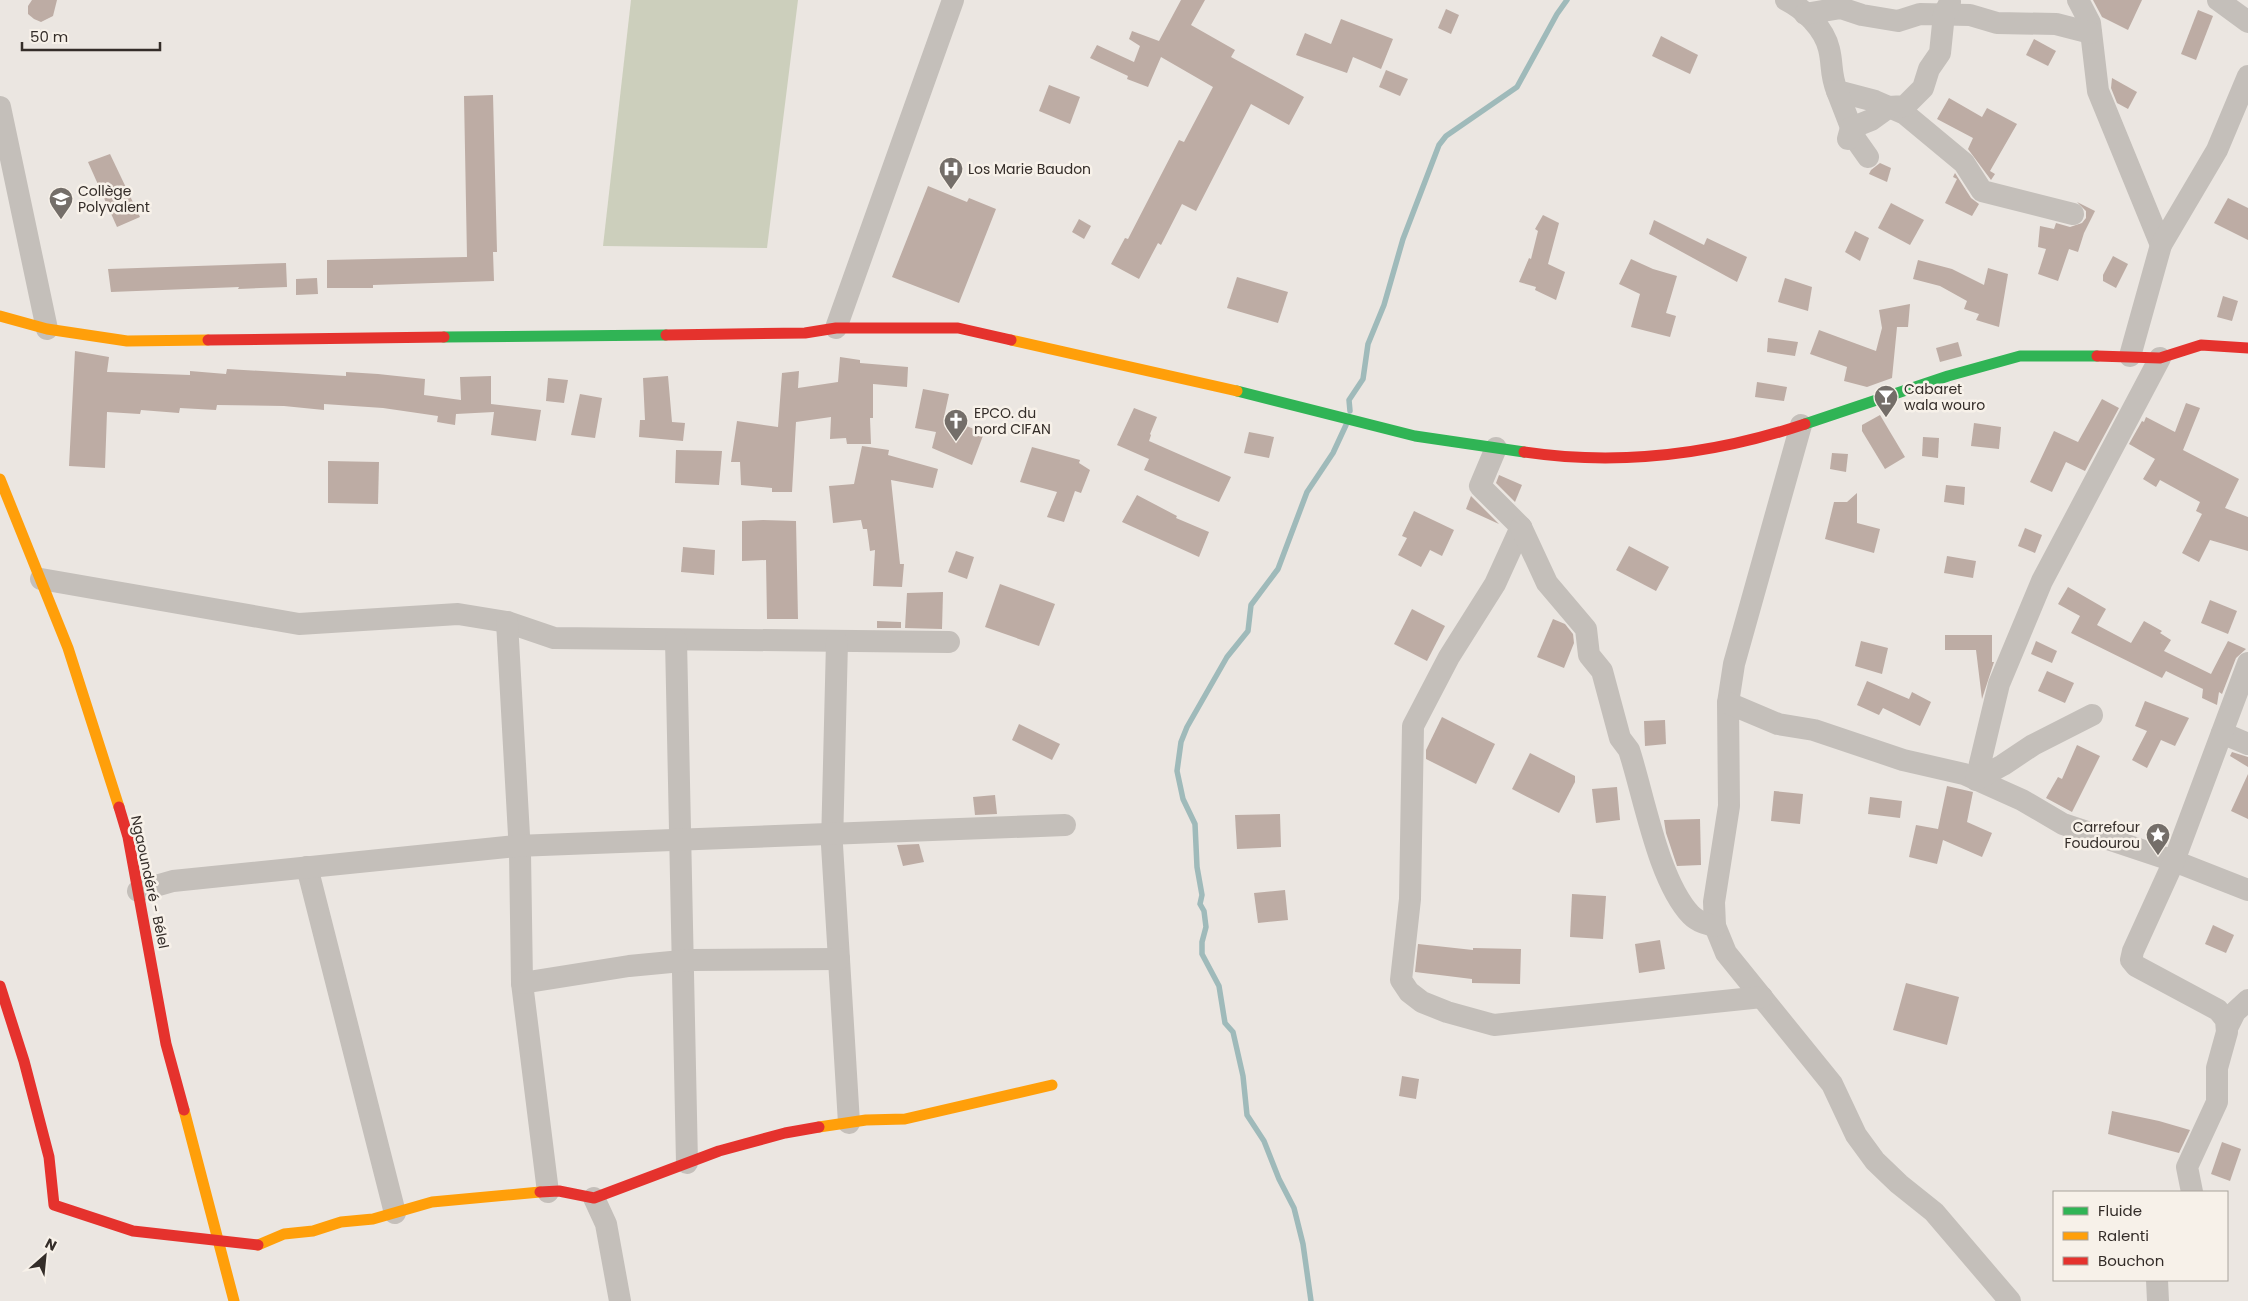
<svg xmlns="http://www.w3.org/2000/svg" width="2248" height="1301" font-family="Poppins,sans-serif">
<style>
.green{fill:#cccfbc}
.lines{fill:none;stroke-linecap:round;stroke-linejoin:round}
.stream{stroke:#9fbaba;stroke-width:5.5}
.building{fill:#bdaca4}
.street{stroke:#c4bfba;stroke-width:22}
.fast{stroke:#30b455;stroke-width:11}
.slow{stroke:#ff9f0a;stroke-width:11}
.jam{stroke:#e5322d;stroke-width:11}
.labels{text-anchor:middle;stroke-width:5;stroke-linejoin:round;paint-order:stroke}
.poi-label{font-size:14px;fill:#342d29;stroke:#f7f1e9;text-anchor:start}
.street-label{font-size:14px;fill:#342d29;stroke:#f7f1e9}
</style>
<rect width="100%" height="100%" fill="#ebe6e1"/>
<path class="green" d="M631,0H798L767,248L603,246Z"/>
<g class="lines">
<g class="stream">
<path d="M1350,411L1349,400L1363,379L1368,344L1384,305L1403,239L1439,145L1446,136L1517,87L1557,14L1567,0"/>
<path d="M1311,1301L1303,1244L1294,1208L1279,1179L1264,1141L1247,1115L1243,1076L1233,1032L1225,1023L1219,986L1202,954V942L1206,927L1204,911L1200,904L1202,895L1197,867L1195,824L1183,799L1177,771L1181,742L1187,727L1227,657L1248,631L1251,605L1278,569L1307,492L1333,453L1346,425"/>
</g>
</g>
<g class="building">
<path d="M32,0H57L53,16L41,22L34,19L28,14V6Z"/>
<path d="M1181,0H1205L1191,25L1235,50L1231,57L1304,97L1289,125L1251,104L1196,211L1182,204L1161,245L1158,243L1139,279L1111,264L1125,238L1128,239L1179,140L1184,142L1213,87L1161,57L1148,87L1127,79L1128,76L1090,58L1097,45L1134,62L1140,46L1129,39L1132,31L1159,41Z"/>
<path d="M2093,0H2142L2128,30L2102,17Z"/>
<path d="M1446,9L1459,15L1451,34L1438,28Z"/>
<path d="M2198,10L2213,16L2196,60L2181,54Z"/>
<path d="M1341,19L1393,39L1381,69L1353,57L1347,73L1296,55L1305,33L1331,44Z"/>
<path d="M1661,36L1698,55L1690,74L1652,56Z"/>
<path d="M2034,39L2056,51L2048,66L2026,55Z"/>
<path d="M1386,70L1408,79L1400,96L1379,87Z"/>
<path d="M2112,78L2137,92L2128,109L2117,103L2111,88Z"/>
<path d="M1049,85L1080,97L1070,124L1039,111Z"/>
<path d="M493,95L497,252H493L494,281L373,285V288H327V260L467,257L464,96Z"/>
<path d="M1949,98L1982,117L1987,108L2017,124L1990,171L1995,174L1991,180L1968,149L1973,138L1937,119Z"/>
<path d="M110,154L140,217L117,227L88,162Z"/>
<path d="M1880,163L1891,168L1887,182L1869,174L1871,170Z"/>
<path d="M1955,173L1971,198L1979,204L1972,216L1945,203L1957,179L1953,177Z"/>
<path d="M928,186L967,202L969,198L996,209L959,303L892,277Z"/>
<path d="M2228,198L2248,208V240L2214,223Z"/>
<path d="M2077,202L2095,211L2084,233L2078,252L2069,249L2058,281L2038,274L2046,249L2038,247L2040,226L2054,229L2056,223L2070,227L2082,223L2086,218V211Z"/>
<path d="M1891,203L1924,220L1910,245L1878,228Z"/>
<path d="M1543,215L1559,223L1548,264L1565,272L1556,300L1535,290L1536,287L1519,282L1529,258L1531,259L1538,231L1535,229Z"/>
<path d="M1079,219L1091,226L1084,239L1072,232Z"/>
<path d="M1654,220L1704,245L1707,238L1747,257L1737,282L1649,234Z"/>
<path d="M1855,231L1869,238L1860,261L1845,252Z"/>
<path d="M2113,256L2128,264L2116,288L2103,281V275Z"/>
<path d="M1631,259L1653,269L1677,276L1666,313L1676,316L1670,337L1631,327L1640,294L1619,284Z"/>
<path d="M1918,260L1952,269L1984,285L1988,268L2008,274L1999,327L1976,320L1979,314L1964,309L1967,301L1940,286L1913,279Z"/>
<path d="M286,263L287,287L238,289L239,287L111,292L108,269Z"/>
<path d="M1237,277L1288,292L1278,323L1227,308Z"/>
<path d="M317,278L318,294L296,295V279Z"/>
<path d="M1785,278L1812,287L1808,311L1778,302Z"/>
<path d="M2223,296L2238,301L2232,321L2217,317Z"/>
<path d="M1910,304L1908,327H1897L1892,378L1867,387L1844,381L1847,367L1810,354L1819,330L1876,351L1882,328L1879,310Z"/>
<path d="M1768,338L1798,342L1795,356L1767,352Z"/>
<path d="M1958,342L1962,356L1940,362L1936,348Z"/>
<path d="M75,351L109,357L107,372L190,375V371L226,374L227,369L346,376V372L378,374L425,379L424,395L461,400L460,377L491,376V404L541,410L536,441L491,435L494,412L456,414L455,425L437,422L438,416L383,408L324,404V410L284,406L217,405L216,410L180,408L179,413L141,410L140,414L107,412L105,468L69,466Z"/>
<path d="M840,357L860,360V363L908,367L907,387L873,384V418H870L871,444H847L846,438L830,439L831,417L796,422L792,492H772V488L741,485L740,462H731L737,421L778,427L782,373L799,371L798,388L838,382Z"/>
<path d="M668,376L672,422L685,423L683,441L639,437L640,420H645L643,378Z"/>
<path d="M548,378L568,380L564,403L546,401Z"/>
<path d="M1757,382L1787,387L1784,401L1755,397Z"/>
<path d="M923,389L949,394L944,417L984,433L972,465L932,448L936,432L915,428Z"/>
<path d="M580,394L602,398L595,438L571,435Z"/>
<path d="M2102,399L2119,408L2085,471L2066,462L2052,492L2030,482L2054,431L2078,442Z"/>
<path d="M2186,403L2200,408L2183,450L2239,479L2225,508L2248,517V551L2210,540L2199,562L2182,553L2202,514L2196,511L2200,502L2160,480L2156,487L2143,479L2155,459L2129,444L2142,421L2144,422L2146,417L2175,432Z"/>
<path d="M1134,408L1157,417L1150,434L1151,435L1149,441L1231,477L1219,502L1144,470L1149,459L1117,445Z"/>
<path d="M1880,415L1905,457L1885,469L1862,431V425Z"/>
<path d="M1974,423L2001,427L1999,449L1971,446Z"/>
<path d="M1249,432L1274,437L1269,458L1244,453Z"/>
<path d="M1923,437L1939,438L1938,458L1922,456Z"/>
<path d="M862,446L889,450L888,455L938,469L933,488L891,480L900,564H904L902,587L873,586L875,550L870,551L867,529H863L861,520L833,523L829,486L854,484Z"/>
<path d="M1032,447L1080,460L1079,463L1090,470L1081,493L1075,491L1064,522L1047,517L1057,492L1020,482Z"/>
<path d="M676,450L722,451L719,485L675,483Z"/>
<path d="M1832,453L1848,454L1846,472L1830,469Z"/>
<path d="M328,461L379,462L378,504L328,503Z"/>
<path d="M1499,475L1522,485L1515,502L1496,483Z"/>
<path d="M1946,485L1965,487L1964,505L1944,502Z"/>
<path d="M1857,493V523L1880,529L1874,553L1825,539L1834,502H1847Z"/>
<path d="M1137,495L1177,516L1176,518L1209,532L1199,557L1122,522Z"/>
<path d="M1471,496L1499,524L1466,509Z"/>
<path d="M1414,511L1454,530L1442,556L1430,550L1421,567L1398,555L1407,538L1402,536Z"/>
<path d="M763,520L796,521L798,619H767L766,560L742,561V521Z"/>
<path d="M2025,528L2042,535L2035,553L2018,546Z"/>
<path d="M1629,546L1669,567L1656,591L1616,570Z"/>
<path d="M683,547L715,550L714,575L681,572Z"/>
<path d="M956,551L974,557L967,579L948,572Z"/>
<path d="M1947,556L1976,561L1973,578L1944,573Z"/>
<path d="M1000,584L1055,604L1039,646L985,627Z"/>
<path d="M2068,587L2106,609L2097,625L2131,643L2144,621L2162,631L2160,633L2171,640L2164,651L2211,674L2228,641L2246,649L2236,658L2222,694L2219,692L2217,705L2202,698L2203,689L2166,671L2162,678L2071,633L2080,616L2058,604Z"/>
<path d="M943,592L942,629L905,628L907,593Z"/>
<path d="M2210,600L2237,611L2228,634L2201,623Z"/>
<path d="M1412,609L1445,626L1427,661L1394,644Z"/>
<path d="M1553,619L1565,624L1573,634L1574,643L1564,668L1537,657Z"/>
<path d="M877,621L901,622V628H877Z"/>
<path d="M1945,635H1992V662H1994L1982,699L1976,650H1945Z"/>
<path d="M1861,641L1888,648L1882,674L1855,666Z"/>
<path d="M2036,641L2057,651L2052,663L2031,654Z"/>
<path d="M2047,671L2074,683L2065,703L2038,691Z"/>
<path d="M1867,681L1909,699L1912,692L1931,702L1920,726L1883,708L1879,715L1857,705Z"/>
<path d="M2145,701L2189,718L2175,746L2161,740L2147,768L2132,760L2147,731L2135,726Z"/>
<path d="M1442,717L1495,744L1476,784L1426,759V750Z"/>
<path d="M1665,720L1666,744L1645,746L1644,721Z"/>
<path d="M1019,724L1060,744L1052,760L1012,740Z"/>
<path d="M2077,745L2100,756L2072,812L2046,798L2058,777L2062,779Z"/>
<path d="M2232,752L2248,757V767L2230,756Z"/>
<path d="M1530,753L1575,776V782L1559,813L1512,789Z"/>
<path d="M2248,774V819L2231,811Z"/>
<path d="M1947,786L1973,792L1967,822L1992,833L1982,857L1943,840L1937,864L1909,857L1916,825L1938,829Z"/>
<path d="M1617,787L1620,820L1596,823L1592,789Z"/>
<path d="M1774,791L1803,794L1800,824L1771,821Z"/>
<path d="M995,795L997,814L975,815L973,797Z"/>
<path d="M1870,797L1902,801L1900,818L1868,814Z"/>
<path d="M1280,814L1281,847L1237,849L1235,815Z"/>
<path d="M1700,819L1701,865L1677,866L1666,833L1664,820Z"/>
<path d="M919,844L924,862L903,866L897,845Z"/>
<path d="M1285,890L1288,920L1258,923L1254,893Z"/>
<path d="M1572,894L1606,896L1603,939L1570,937Z"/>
<path d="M2213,925L2234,935L2226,953L2205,944Z"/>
<path d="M1660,940L1665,969L1639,973L1635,944Z"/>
<path d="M1418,944L1473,950V948L1521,949L1520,984L1472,983V979L1415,972Z"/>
<path d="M1906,983L1959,997L1947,1045L1893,1030Z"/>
<path d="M1402,1076L1419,1079L1416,1099L1399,1096Z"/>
<path d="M2112,1111L2159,1121L2190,1130L2179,1153L2108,1134Z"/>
<path d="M2222,1142L2241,1149L2230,1181L2211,1174Z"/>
</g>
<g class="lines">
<g class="street">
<path d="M1786,0C1804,9 1824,28 1829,49C1833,65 1830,74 1837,91L1875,101L1905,114L1964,163L1982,191L2073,214"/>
<path d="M2078,0L2090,23L2098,91L2161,245"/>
<path d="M2218,0L2248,22"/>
<path d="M1805,14L1841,8L1862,15L1898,21L1920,14L1970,15L1997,23L2056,24L2091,33"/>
<path d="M1837,91L1856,140L1868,157"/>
<path d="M0,107L47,329"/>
<path d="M1848,139L1851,128L1871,120L1889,107L1905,106L1923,88L1929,69L1940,53L1944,14L1950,2"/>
<path d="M836,328L953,0"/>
<path d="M2130,356L2161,245L2217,150L2248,76"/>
<path d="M1801,425L1734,664L1728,703L1729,806L1714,902L1715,926L1726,953L1832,1084L1856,1135L1875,1161L1899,1184L1934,1212L2010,1301"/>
<path d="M1496,448L1480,486L1521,527L1495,584L1449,657L1413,726L1410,899L1401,980L1409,992L1422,1002L1447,1012L1494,1025L1762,997"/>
<path d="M1521,527L1547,583L1586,629L1589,655L1602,671L1620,738L1629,750C1644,796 1658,880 1691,915C1698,922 1706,924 1715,926"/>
<path d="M41,579L299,624L458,614L507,622L554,638L949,642"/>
<path d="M507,622L520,853L522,983L548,1192"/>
<path d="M676,640L687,1163"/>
<path d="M837,642L832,845L849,1123"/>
<path d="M1728,703L1778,724L1814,730L1903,760L1964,774L2022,800L2063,824L2174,861L2248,890"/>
<path d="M2092,715L2033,745L2003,765L1976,780L1999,684L2042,581L2160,358"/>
<path d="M2222,733L2248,744"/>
<path d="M307,867L395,1213"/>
<path d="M138,891L173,881L516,846L1065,825"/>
<path d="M522,983L629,966L692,960L839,959"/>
<path d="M2227,1028L2235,1012L2248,1000"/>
<path d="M2192,1192L2187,1167L2217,1102V1068L2227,1032L2226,1020L2218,1010L2136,966L2131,960L2133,951L2174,861L2248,663"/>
<path d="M594,1198L606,1224L620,1301"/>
<path d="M2157,1280L2158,1301"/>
</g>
<g class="fast">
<path d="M444,337L666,335"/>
<path d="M1237,391L1415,436L1524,452"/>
<path d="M1805,424L1948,376L2020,356H2097"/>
</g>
<g class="slow">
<path d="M0,316L47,329L127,341L208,340"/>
<path d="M1011,340L1237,391"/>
<path d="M0,479L68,648L119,807"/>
<path d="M184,1110L234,1301"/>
<path d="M819,1127L866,1120L905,1119L1052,1085"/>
<path d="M258,1245L284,1234L313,1231L341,1222L373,1219L432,1202L540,1192"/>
</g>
<g class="jam">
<path d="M666,335L805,333L836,328H958L1011,340"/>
<path d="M208,340L444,337"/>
<path d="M2097,356L2160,358L2201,345L2248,348"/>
<path d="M1524,452C1619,466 1715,454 1805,424"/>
<path d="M119,807L128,837L166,1044L184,1110"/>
<path d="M0,986L24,1061L49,1157L54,1205L133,1231L258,1245"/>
<path d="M540,1192L559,1191L594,1198L719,1151L785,1133L819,1127"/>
</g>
</g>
<defs>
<symbol id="hospital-pin" viewBox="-11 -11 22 30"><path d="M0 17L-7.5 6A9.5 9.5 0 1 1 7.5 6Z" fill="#746e69" stroke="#f7f1e9"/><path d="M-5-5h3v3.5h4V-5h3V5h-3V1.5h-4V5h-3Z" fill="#fff"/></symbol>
<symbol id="school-pin" viewBox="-11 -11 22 30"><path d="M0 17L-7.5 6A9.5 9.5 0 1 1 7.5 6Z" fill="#746e69" stroke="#f7f1e9"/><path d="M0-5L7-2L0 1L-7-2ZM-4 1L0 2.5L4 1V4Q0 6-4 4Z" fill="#fff"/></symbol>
<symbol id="bar-pin" viewBox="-11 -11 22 30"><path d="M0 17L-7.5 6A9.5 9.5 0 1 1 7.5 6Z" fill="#746e69" stroke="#f7f1e9"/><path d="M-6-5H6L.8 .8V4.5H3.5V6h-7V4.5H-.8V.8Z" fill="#fff"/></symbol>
<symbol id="church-pin" viewBox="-11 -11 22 30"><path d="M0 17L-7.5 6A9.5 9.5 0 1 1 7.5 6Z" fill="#746e69" stroke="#f7f1e9"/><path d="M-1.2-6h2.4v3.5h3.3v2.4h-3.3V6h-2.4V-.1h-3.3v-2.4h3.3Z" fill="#fff"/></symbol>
<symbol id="sight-pin" viewBox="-11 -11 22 30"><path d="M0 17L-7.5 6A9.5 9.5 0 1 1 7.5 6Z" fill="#746e69" stroke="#f7f1e9"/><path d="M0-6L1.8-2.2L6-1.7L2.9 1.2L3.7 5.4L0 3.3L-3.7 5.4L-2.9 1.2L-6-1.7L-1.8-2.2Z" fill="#fff"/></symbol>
</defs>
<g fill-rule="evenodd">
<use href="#hospital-pin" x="937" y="155" width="28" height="38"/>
<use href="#school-pin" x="47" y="185" width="28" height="38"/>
<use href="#bar-pin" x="1872" y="383" width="28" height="38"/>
<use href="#church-pin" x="942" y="407" width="28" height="38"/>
<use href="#sight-pin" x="2144" y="821" width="28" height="38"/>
</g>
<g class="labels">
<g class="poi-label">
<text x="968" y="174">Los Marie Baudon</text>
<text x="78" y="196">Collège<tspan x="78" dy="16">Polyvalent</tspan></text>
<text x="1904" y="394">Cabaret<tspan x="1904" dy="16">wala wouro</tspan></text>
<text x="974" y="418">EPCO. du<tspan x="974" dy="16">nord CIFAN</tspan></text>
<text x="2140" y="832" text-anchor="end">Carrefour<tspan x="2140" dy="16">Foudourou</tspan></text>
</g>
<g class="street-label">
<text transform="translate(150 882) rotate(78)" y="5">Ngaoundéré - Bélel</text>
</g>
</g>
<rect x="2053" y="1191" width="175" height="90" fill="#f7f1e9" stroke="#a9a39c"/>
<rect x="2063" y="1207" width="25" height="8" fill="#30b455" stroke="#a9a39c"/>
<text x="2098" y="1216" font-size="15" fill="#342d29">Fluide</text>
<rect x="2063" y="1232" width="25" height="8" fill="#ff9f0a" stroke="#a9a39c"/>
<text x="2098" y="1241" font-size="15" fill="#342d29">Ralenti</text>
<rect x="2063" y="1257" width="25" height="8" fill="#e5322d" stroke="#a9a39c"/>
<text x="2098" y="1266" font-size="15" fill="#342d29">Bouchon</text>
<g transform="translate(45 1256) rotate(27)" stroke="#f7f1e9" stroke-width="4" paint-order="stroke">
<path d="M0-4L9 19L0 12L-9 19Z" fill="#342d29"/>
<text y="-8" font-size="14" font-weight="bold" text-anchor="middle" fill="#342d29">N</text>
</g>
<path d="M22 42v8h138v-8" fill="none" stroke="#342d29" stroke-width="2.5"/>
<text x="30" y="42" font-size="15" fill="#342d29" stroke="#f7f1e9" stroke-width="4" paint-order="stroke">50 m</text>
</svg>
